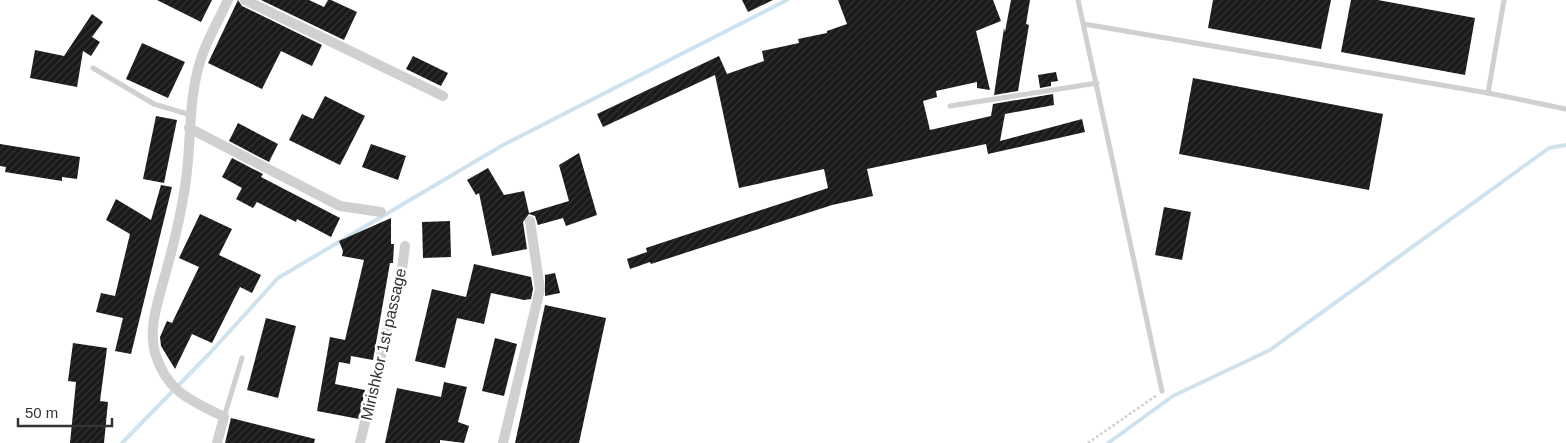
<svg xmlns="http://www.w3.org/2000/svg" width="1566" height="443" font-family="Helvetica,sans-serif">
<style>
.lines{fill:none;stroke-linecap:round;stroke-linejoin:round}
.stream{stroke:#cfe2ee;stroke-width:4}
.building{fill:url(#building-hatch)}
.path{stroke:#cdcdcd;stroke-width:2.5;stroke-dasharray:2.5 2.5;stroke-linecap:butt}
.lane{stroke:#d0d0d0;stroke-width:5}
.street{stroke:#d0d0d0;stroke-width:10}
.labels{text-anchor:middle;stroke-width:5;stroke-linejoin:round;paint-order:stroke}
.street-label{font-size:16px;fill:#333;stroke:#fff}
</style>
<defs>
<pattern id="building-hatch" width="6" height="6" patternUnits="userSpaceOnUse" patternTransform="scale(1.25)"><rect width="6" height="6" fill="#1a1a1a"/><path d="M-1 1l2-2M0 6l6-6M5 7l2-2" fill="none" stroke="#333"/></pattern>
</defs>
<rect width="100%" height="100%" fill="#fff"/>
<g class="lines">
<g class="stream">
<path d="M122,443L209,354L278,278L503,145L787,0"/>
<path d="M1108,443L1173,396L1270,350L1549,148L1566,145"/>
</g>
</g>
<g class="building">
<path d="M157,0H212L201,22Z"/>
<path d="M238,0L242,6L322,45L312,66L281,51L262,89L208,63Z"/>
<path d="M261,0H309L324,7L328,0H331L357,12L344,40Z"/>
<path d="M742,0H773L748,12Z"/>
<path d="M838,0H993L1001,21L976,31L990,90L977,88V82L936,91L937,97L923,101L930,130L991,116L993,104L1053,94L1054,105L1005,114L1000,141L1082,119L1085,132L988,154L986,144L867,169L873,196L832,205L651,264L650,262L630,269L627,259L647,252L646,248L828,188L824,169L739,188L715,75L603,127L597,114L719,56L727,74L764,61L762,51L799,43L798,39L827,33V31L847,24Z"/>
<path d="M1011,0H1030L1026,24L1029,25L1018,91L994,95L1004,28L1005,32Z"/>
<path d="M1213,0H1331L1321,49L1208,28Z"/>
<path d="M1351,0H1378L1475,18L1465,75L1341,52Z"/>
<path d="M92,14L103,22L92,37L100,42L91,56L83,51L77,87L30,78L35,50L64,56Z"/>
<path d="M142,43L185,62L168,98L126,79Z"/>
<path d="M413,56L448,73L441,86L406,69Z"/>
<path d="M1056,72L1058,81L1051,82V86L1040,88L1038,75Z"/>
<path d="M1193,78L1383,114L1369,190L1179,154Z"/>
<path d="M325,96L365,116L340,165L289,140L302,114L313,119Z"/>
<path d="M156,116L177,120L164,183L143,179Z"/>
<path d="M238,123L278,144L269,162L229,141Z"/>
<path d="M0,144L80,157L77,179L62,177V181L5,172L6,167L0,166Z"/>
<path d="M371,144L406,156L398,180L362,167Z"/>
<path d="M579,153L597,215L566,226L563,218L538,225L535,216L529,214L523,222L527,249L492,256L479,193L476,195L467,180L488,168L504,195L524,191L529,213L569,201L559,165Z"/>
<path d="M232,158L263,174L261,177L340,218L331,237L297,219L296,222L257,202L253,208L236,199L242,188L222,177Z"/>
<path d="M161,185L172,187L131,354L115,351L123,318L96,312L101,293L115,296L130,234L106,220L116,199L151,220Z"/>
<path d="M1164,207L1191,212L1182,260L1155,255Z"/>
<path d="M200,214L232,229L219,255L261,275L252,293L240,287L212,343L192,334L175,369L161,346L160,337L167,321L172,323L199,267L179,258Z"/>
<path d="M391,218V244H394L393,263H390L373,360L351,356L350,364L339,362L335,384L365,390L359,419L317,411L330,337L345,340L364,260L342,256L343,251L339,241Z"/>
<path d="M450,221L451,257L423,258L422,222Z"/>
<path d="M474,264L531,277L533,289L531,299L524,300L491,293L484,324L457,318L445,368L415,361L432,289L466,297Z"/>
<path d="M555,273L560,293L545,296V275Z"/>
<path d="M545,305L606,318L579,443H515Z"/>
<path d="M266,318L296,326L278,398L247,390Z"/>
<path d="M495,338L517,344L504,396L482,391Z"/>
<path d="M73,343L107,348L100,401L108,402L104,443H70L76,382L68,381Z"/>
<path d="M444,382L467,387L458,422L469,426L464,443L440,440V443H385L397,388L441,397Z"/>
<path d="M231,418L315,439L314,443H225Z"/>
</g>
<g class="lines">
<path class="path" d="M1088,443L1157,395"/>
<g class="lane">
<path d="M1078,0L1162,391"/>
<path d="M1084,24L1488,93L1504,0"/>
<path d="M93,68L154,104L191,115"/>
<path d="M1488,93L1566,109"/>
<path d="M950,106L1097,83"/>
<path d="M224,417L242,358"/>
</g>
<g class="street">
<path d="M245,0L443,96"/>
<path d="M189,128L340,206L381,212"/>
<path d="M217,443L224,417C190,400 167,392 155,353C149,330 156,308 162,286C173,248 183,210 187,171C191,136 189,97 200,62C206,41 219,20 228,0"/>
<path d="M360,443L402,269L405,246"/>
<path d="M503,443L540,289L530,221"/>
</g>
</g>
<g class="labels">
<g class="street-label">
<text transform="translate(383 344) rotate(-77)" y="6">Mirishkor 1st passage</text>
</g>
</g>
<path d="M18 418v8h94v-8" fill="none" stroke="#333333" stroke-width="2.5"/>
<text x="25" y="418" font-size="15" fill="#333333" stroke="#ffffff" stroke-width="4" paint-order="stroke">50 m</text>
</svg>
